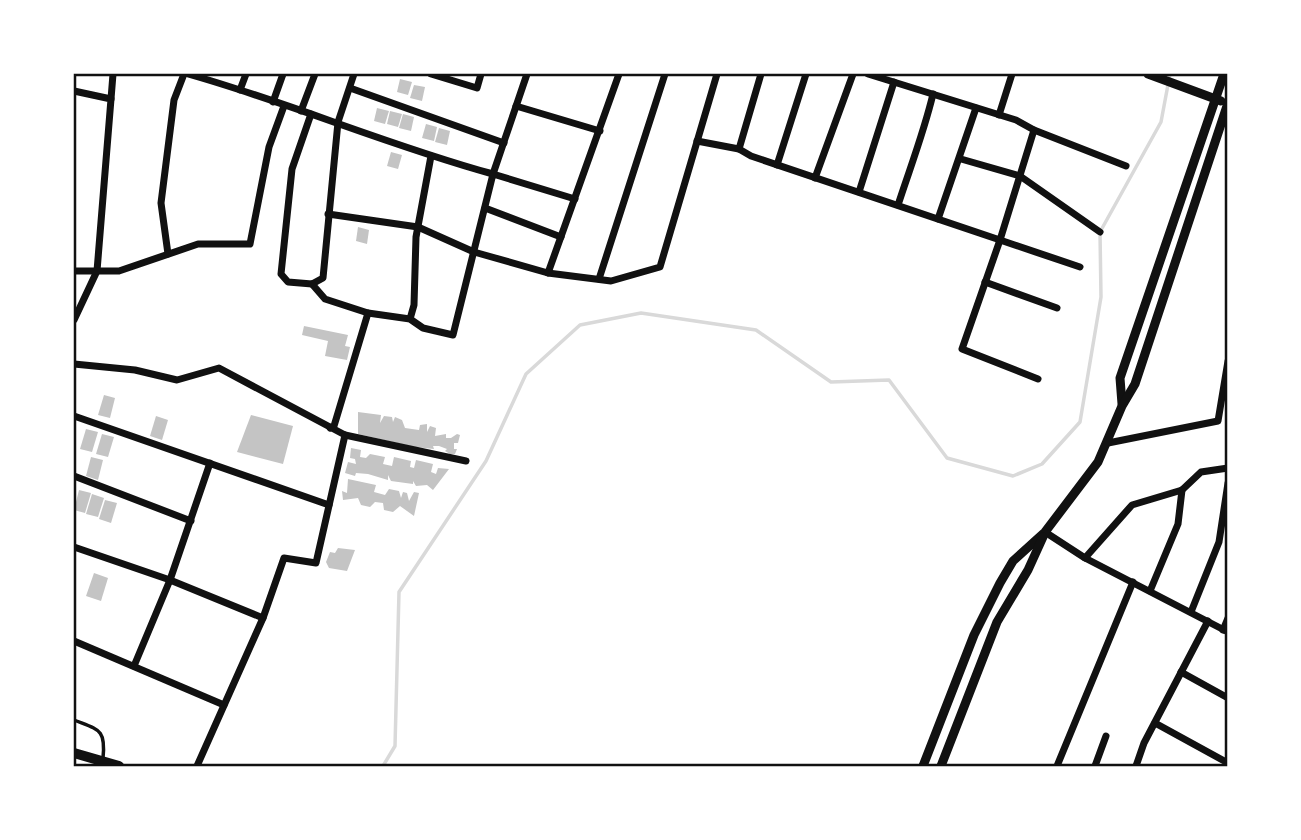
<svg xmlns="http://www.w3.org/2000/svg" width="1301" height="840" font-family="Karla,sans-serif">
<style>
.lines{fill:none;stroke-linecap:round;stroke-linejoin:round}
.stream{stroke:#d9d9d9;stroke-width:3.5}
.building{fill:#c4c4c4}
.service{stroke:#111;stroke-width:3.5}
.minor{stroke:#111;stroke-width:7}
.tertiary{stroke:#111;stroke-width:9}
.trunk{stroke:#111;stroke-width:10}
.neatline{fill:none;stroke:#111;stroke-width:2.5}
</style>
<rect width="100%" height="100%" fill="#fff"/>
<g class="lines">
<path class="stream" d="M383,766L395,746L399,592L486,461L526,374L580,325L641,313L756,330L831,382L889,380L947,458L1013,476L1042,464L1080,422L1101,297L1100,232L1161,122L1170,74"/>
</g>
<g class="building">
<path d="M400,79L412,82L408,95L397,92Z"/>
<path d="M414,85L425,87L422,101L410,98Z"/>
<path d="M377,108L389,111L385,124L374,121Z"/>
<path d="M390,111L402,114L398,127L387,124Z"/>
<path d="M403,114L414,117L411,131L399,128Z"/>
<path d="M426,124L437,127L434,141L422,138Z"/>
<path d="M439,128L450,131L447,145L435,142Z"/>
<path d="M391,152L402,155L398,169L387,166Z"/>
<path d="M358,227L369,230L367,244L356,241Z"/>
<path d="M304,326L348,335L345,346L350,347L347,360L325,356L328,341L302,335Z"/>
<path d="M104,395L115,398L110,418L98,415Z"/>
<path d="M358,412L381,415L380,423L384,416L392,417L393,422L395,417L402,420L405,428L419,430L420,425L427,424V432L430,426L436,428L435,436L446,434V438H451L457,434L460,435L458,443H454V449H457L455,454H450L445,451L447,449L439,446H433L434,449L415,447L358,434Z"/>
<path d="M251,415L293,426L283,464L237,452Z"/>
<path d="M156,416L168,420L162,440L150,436Z"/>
<path d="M86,429L98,432L92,452L80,449Z"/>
<path d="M102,434L114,437L108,457L96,454Z"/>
<path d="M351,448L361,450L360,457L366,458L370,454L385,457L383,464L392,466L394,457L411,461L410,467L414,468L416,460L433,464L431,472L436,474L438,468L449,469L433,490L427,485L416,486L413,481V484L391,481L388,475V480L368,474L356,473L355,476L345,473L348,462L356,464L355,459L350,458Z"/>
<path d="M91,457L103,460L98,480L86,476Z"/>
<path d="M348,479L376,485L374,492L385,495L389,489L399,491L401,498L403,492L407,493L409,501L414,492L419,493L414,516L400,506L393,512L384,510L383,503L375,502L370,507L361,505L358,498L343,500L342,491L347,493Z"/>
<path d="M79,490L91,493L85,513L74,510Z"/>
<path d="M92,494L104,498L98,517L86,514Z"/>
<path d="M105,500L117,503L111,523L99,519Z"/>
<path d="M338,548L355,550L347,571L329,568L326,562L330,552L335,553Z"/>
<path d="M94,573L108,578L101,601L86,596Z"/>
</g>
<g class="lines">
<path class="service" d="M74,720C99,730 106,729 103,758"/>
<g class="minor">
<path d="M188,74C291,103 390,146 493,174L527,74"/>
<path d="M431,74L477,88L481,74"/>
<path d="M761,74L739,149L751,156L1000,240L1034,130L1016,120L868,74"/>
<path d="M350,88L504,143"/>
<path d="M240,90L246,74"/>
<path d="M74,91L111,99L97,271L74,320"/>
<path d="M111,99L113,74"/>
<path d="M273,102L283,74"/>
<path d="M516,106L600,131"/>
<path d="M301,111L315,74"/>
<path d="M311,114L292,169L281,274L288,282L312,284L323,278L338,122L354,74"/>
<path d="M999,115L1012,74"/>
<path d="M1034,130L1126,166"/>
<path d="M697,141L739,149"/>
<path d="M961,159L1020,176L1100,232"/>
<path d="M777,165L806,74"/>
<path d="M815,178L853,74"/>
<path d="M859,192L894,82"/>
<path d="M898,205C910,168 924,132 933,94"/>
<path d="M485,208L561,237"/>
<path d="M328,214L418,227L474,252L548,273L619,74"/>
<path d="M938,219L976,108"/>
<path d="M168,254L161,203L174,100L184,74"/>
<path d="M74,271H119L198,244H250L269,147L284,106"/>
<path d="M548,273L611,281L660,267L717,74"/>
<path d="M599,279L665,74"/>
<path d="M985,282L1057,308"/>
<path d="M312,284L325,299L368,313L410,319L423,328L453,335L493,174L575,199"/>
<path d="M410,319L414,305L416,237L431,156"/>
<path d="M74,364L135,370L177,380L219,368L345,435L466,461"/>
<path d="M1038,379L962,349L1000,240L1080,267"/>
<path d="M74,416L329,505"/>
<path d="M330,428L334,426L368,313"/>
<path d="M1108,443L1218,421L1228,361"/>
<path d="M74,476L191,521"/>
<path d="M1045,532L1085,558L1228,632"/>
<path d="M74,547L170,580L263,618"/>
<path d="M1085,558L1132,505L1182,490L1201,472L1228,468"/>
<path d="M1150,591L1178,524L1182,490"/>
<path d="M1191,612L1219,542L1228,483"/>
<path d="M1223,630L1228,618"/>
<path d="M74,641L224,705"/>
<path d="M134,666L170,580L210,463"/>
<path d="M1181,672L1228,698"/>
<path d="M1155,723L1228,763"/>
<path d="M197,766L263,618L284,558L316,563L345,435"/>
<path d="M1057,766L1133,582"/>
<path d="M1095,766L1106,736"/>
<path d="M1136,766L1144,743L1208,621"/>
</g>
<g class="tertiary">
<path d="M1148,74L1221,101"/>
<path d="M1122,404L1120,378L1224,74"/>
<path d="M923,766L974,635L1000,583L1013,561L1045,532L1098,462L1122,406L1135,384L1228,103"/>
<path d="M941,766L997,622L1028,570L1043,537"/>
</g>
<path class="trunk" d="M74,753L119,766"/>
</g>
<rect width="1301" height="840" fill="none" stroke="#ffffff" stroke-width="150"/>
<rect x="75" y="75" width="1151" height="690" class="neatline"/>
</svg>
